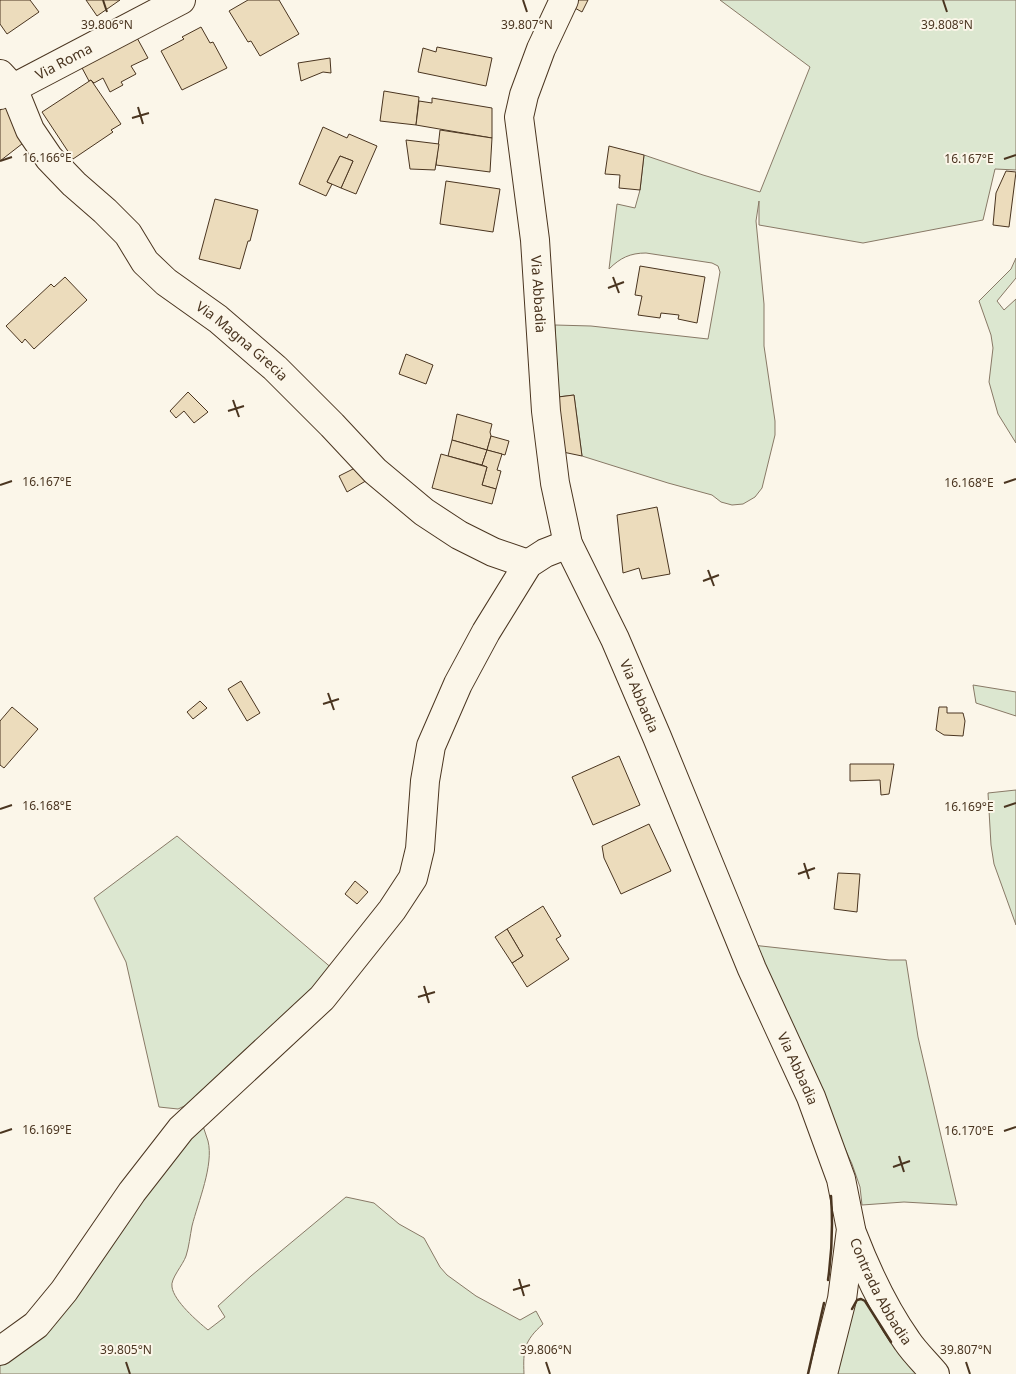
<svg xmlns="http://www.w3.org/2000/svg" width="1016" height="1374" font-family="'Noto Sans',sans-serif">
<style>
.green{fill:#dce7d0;stroke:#887966}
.building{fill:#ecdcbc;stroke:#4a3520}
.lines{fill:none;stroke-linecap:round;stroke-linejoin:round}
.minor-casing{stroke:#4a3520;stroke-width:30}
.minor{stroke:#fbf6e9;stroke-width:28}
.wall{stroke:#4a3520;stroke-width:2.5}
.ticks{fill:none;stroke:#4a3520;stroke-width:2}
.labels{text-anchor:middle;stroke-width:4;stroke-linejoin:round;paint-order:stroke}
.street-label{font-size:14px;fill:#4a3520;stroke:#fbf6e9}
.ticks-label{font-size:12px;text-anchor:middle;fill:#4a3520;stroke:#fbf6e9;stroke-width:4;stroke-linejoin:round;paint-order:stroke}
</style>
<rect width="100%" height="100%" fill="#fbf6e9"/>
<g class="green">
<path d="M720,0H1016V170L995,169L983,220L863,243L759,225V201L756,221L764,304V346L775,421V435L762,488L755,497L743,504L732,505L721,502L712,495L668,483L582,456L574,395L558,397L555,325L591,326L708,339L720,272L718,266L712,263L646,253C630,253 620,258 609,269L617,204L635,208L640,190L644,155L703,175L760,192L810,67Z"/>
<path d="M1016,258V278L997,301L1004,310L1016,299V443L998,414L989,382L993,348L991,335L979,301L1011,269Z"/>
<path d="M973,685L1016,692V716L976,703Z"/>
<path d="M1016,790V925L994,864L991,845L988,793Z"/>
<path d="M177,836L334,970L193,1102L178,1109L159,1107L126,962L94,898Z"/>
<path d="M752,945L889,960H906L918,1037L957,1205L904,1202L862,1205L860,1187L852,1164Z"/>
<path d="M202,1123C204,1129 206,1135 208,1141C214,1165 198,1202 192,1226C190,1236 189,1247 186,1256C183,1265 170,1279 172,1287C174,1301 197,1321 208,1330L225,1317L218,1306L251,1276L346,1197L374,1203L399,1224L424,1238L440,1267L447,1275L476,1296L520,1320L536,1311L543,1324C524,1341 523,1350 524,1374H0V1363L144,1197Z"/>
<path d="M861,1299L865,1301L888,1338L920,1374H836L848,1317L857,1300Z"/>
</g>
<g class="building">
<path d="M0,0H30L39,12L7,34L0,24Z"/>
<path d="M86,0H120L97,16Z"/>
<path d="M248,0H279L299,34L260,56L251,41L248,42L229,11Z"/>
<path d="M576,0H588L582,12L573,7Z"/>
<path d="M201,27L210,43L213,42L227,68L182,90L161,51L184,39L182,37Z"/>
<path d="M136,36L148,58L131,66L136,74L121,82L123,85L110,92L103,78L94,83L91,80L89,81L81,66Z"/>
<path d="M437,47L492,58L486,86L418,72L423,48L436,52Z"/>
<path d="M330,58L331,73L323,72L301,81L298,63Z"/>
<path d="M91,80L121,124L111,130L113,132L73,159L42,112Z"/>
<path d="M384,91L419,97L416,125L380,121Z"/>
<path d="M432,98L492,108V138L416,125L419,101L432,103Z"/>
<path d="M8,105L27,140L0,161V110Z"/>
<path d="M323,127L347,138L349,134L377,146L356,194L341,188L353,161L340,156L327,182L332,184L326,196L299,184Z"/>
<path d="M440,130L492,138L490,172L436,165Z"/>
<path d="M406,140L439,144L435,170L410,169Z"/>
<path d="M609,146L644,155L640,190L619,188L620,175L605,174Z"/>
<path d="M340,156L353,161L341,188L327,182Z"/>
<path d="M1006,171L1016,172L1009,227L993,225L996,193Z"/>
<path d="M446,181L500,189L493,232L440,224Z"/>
<path d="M215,199L258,210L250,241H248L240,269L199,259Z"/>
<path d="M640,266L705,277L697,323L678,319L679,315L661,313L660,318L638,315L642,296L635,295Z"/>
<path d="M65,277L87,300L34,349L25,339L22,343L6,326L51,284L54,287Z"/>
<path d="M406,354L433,365L426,384L399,374Z"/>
<path d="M188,392L208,412L194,423L184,411L176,418L170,411Z"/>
<path d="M574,395L582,456L558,451L550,398Z"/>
<path d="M457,414L492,424L490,432L491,436L487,450L452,440Z"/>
<path d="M491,436L509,441L505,455L487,450Z"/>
<path d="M452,440L487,450L482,465L448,456Z"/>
<path d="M487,450L502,454L497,470L501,471L496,489L482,485L487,467L482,465Z"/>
<path d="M441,454L487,467L482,485L496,489L492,504L432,488Z"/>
<path d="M357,467L369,479L347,492L339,476Z"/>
<path d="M657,507L670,574L642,579L639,568L623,573L617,515Z"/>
<path d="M241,681L260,713L247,721L228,689Z"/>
<path d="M200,701L207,708L193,719L187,712Z"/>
<path d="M12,707L38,729L4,768L0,765V721Z"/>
<path d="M939,707H947V713H963L965,721L963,736L944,735L936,730Z"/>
<path d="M619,756L640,805L593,825L572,777Z"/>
<path d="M850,764H894L889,794L881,795L880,780L850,781Z"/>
<path d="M649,824L671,871L621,894L604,858L602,846Z"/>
<path d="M838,873L860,874L857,912L834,909Z"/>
<path d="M355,881L368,892L357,904L345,894Z"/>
<path d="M543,906L561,936L556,939L569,959L527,987L512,963L523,956L507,929Z"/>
<path d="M507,929L523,956L512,963L495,937Z"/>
</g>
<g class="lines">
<defs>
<g id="minor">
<path id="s1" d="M564,0L541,49L524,95L519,117L535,240L546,411L555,483L568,544L615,639L657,737L752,969L811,1097L841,1179L851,1229L842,1299L823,1374"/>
<path id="s2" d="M0,74L13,88L30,130L49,158L74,184L105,211L128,234L145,262L166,282L218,319L275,368L332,425L375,471L424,512L459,535L493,552L528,564"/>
<path id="s3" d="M0,95L181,0"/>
<path id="s4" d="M852,1233C867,1272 883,1307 907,1341C915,1353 926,1363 935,1374"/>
<path d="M0,1351L36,1325L64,1291L132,1192L181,1129L322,998L392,910L413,878L420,849L425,781L431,746L458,684L486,632L528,564L545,553L568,544"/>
</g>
</defs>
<use href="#minor" class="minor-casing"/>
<use href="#minor" class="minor"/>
<g class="wall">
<path d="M828,1280C832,1252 833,1224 831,1196"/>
<path d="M852,1309L857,1300L861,1299L865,1301L891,1342"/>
<path d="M808,1374L824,1303"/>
</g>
</g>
<path class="ticks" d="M103,0L107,12M523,0L527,12M943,0L947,12M138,107L143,124M132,118L149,113M1004,159L1016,155M0,161L12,157M613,277L619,293M608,288L624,282M233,400L239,417M228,411L244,406M1004,483L1016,479M0,485L12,481M708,570L714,586M703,581L719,575M328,693L334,710M323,704L339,699M1004,807L1016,803M0,809L12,805M804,863L809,879M798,874L815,868M424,986L429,1003M418,997L435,992M1004,1131L1016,1127M0,1133L12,1129M899,1156L904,1172M893,1167L910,1161M519,1279L524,1296M513,1290L530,1285M126,1362L130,1374M546,1362L550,1374M966,1362L970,1374"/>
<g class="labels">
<g class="street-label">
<text dy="5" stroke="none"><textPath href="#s3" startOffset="72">Via Roma</textPath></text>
<text dy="5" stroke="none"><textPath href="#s1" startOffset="304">Via Abbadia</textPath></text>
<text dy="5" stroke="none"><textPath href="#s2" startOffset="366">Via Magna Grecia</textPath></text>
<text dy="5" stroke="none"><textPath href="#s1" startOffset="724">Via Abbadia</textPath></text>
<text dy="5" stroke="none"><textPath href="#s1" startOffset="1129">Via Abbadia</textPath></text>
<text dy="5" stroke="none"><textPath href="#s4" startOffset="65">Contrada Abbadia</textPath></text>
</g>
</g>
<g class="ticks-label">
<text x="107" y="29">39.806°N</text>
<text x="527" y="29">39.807°N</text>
<text x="947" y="29">39.808°N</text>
<text x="47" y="162">16.166°E</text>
<text x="969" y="163">16.167°E</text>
<text x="47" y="486">16.167°E</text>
<text x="969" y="487">16.168°E</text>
<text x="47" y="810">16.168°E</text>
<text x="969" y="811">16.169°E</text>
<text x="47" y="1134">16.169°E</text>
<text x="969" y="1135">16.170°E</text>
<text x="126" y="1354">39.805°N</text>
<text x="546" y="1354">39.806°N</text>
<text x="966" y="1354">39.807°N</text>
</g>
</svg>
